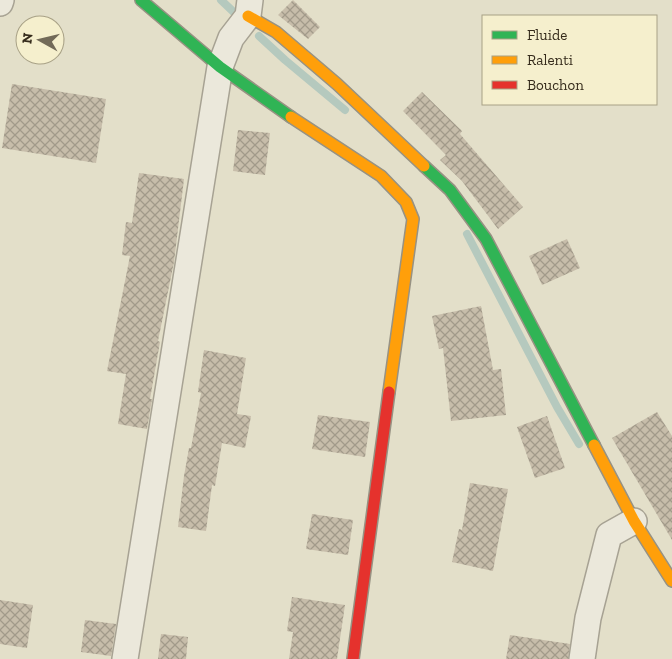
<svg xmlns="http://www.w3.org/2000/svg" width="672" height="659" font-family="'Zilla Slab',serif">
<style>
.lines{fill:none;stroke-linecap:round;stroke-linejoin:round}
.stream{stroke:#b5c9be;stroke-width:8}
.building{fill:url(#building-cross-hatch)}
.street-casing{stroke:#a7a293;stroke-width:28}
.fast-casing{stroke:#979283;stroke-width:14}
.slow-casing{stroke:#979283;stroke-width:14}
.jam-casing{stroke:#979283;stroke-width:14}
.street{stroke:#ebe8db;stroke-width:25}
.fast{stroke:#30b455;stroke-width:11}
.slow{stroke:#ff9f0a;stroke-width:11}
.jam{stroke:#e5322d;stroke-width:11}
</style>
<defs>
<pattern id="building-cross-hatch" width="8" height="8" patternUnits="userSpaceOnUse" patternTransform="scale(1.25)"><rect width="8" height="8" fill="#c7bdaa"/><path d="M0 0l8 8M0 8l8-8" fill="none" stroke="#a29a8a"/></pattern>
</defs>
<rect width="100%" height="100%" fill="#e3dfc9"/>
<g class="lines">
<g class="stream">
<path d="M221,0L241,19"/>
<path d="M259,36L285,60L345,110"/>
<path d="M467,234L557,407L579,444"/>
</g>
</g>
<g class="building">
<path d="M293,0L320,27L308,39L278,15Z"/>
<path d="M12,84L106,99L96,163L2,148Z"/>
<path d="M422,92L462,131L460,134L523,207L498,229L462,181L440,160L446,155L403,111Z"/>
<path d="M238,130L270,133L265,175L233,171Z"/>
<path d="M139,173L184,179L174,262L158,341L160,342L150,399H152L147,429L118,424L126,374L107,371L130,256L122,255L126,222L132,223Z"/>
<path d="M567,239L580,268L542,285L529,256Z"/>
<path d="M481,306L493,370L501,369L506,415L451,421L443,348L439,349L432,316Z"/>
<path d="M204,350L246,358L237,414L251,416L245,448L222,443L215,486L212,485L206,531L178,527L184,476L189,448H191L201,393L198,392Z"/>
<path d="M657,412L672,436V540L612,438Z"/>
<path d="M318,415L370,422L365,457L312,449Z"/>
<path d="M547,416L565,468L535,478L517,427Z"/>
<path d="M470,483L508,489L493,571L452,562L459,529L462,530Z"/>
<path d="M312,514L353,520L348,555L306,549Z"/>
<path d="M292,597L345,605L337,659H289L293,632L287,631Z"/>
<path d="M0,600L33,605L27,648L0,644Z"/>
<path d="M85,620L116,624L111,656L81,652Z"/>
<path d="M161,634L188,637L186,659H158Z"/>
<path d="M510,635L570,644L568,659H506Z"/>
</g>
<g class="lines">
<defs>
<g id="street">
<path d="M0,3L1,0"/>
<path d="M125,659L220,67L231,38L248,16L250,0"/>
<path d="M582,659L588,618L609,535L634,521"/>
</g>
<g id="fast">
<path d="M141,0L220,67L291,117"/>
<path d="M424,166L450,190L486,239L594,445"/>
</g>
<g id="slow">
<path d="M248,16L276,32L337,84L424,166"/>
<path d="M291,117L381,176L406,202L413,219L389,392"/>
<path d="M594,445L634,521L672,581"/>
</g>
<path id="jam" d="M353,659L389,392"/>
</defs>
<use href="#street" class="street-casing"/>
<use href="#fast" class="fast-casing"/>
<use href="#slow" class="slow-casing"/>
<use href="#jam" class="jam-casing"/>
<use href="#street" class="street"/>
<use href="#fast" class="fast"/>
<use href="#slow" class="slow"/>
<use href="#jam" class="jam"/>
</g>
<rect x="482" y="15" width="175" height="90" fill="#f5efcd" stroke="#a8a186"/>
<rect x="492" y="31" width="25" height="8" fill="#30b455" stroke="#a8a186"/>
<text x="527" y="40" font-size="15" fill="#352b1b">Fluide</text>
<rect x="492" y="56" width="25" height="8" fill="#ff9f0a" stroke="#a8a186"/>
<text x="527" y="65" font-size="15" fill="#352b1b">Ralenti</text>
<rect x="492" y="81" width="25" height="8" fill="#e5322d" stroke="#a8a186"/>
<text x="527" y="90" font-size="15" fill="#352b1b">Bouchon</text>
<g transform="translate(40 40) rotate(278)"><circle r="24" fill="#f5efcd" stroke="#a8a186"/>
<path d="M0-4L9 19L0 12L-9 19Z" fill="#726a58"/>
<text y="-8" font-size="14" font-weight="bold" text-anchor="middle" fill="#352b1b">N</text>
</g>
</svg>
